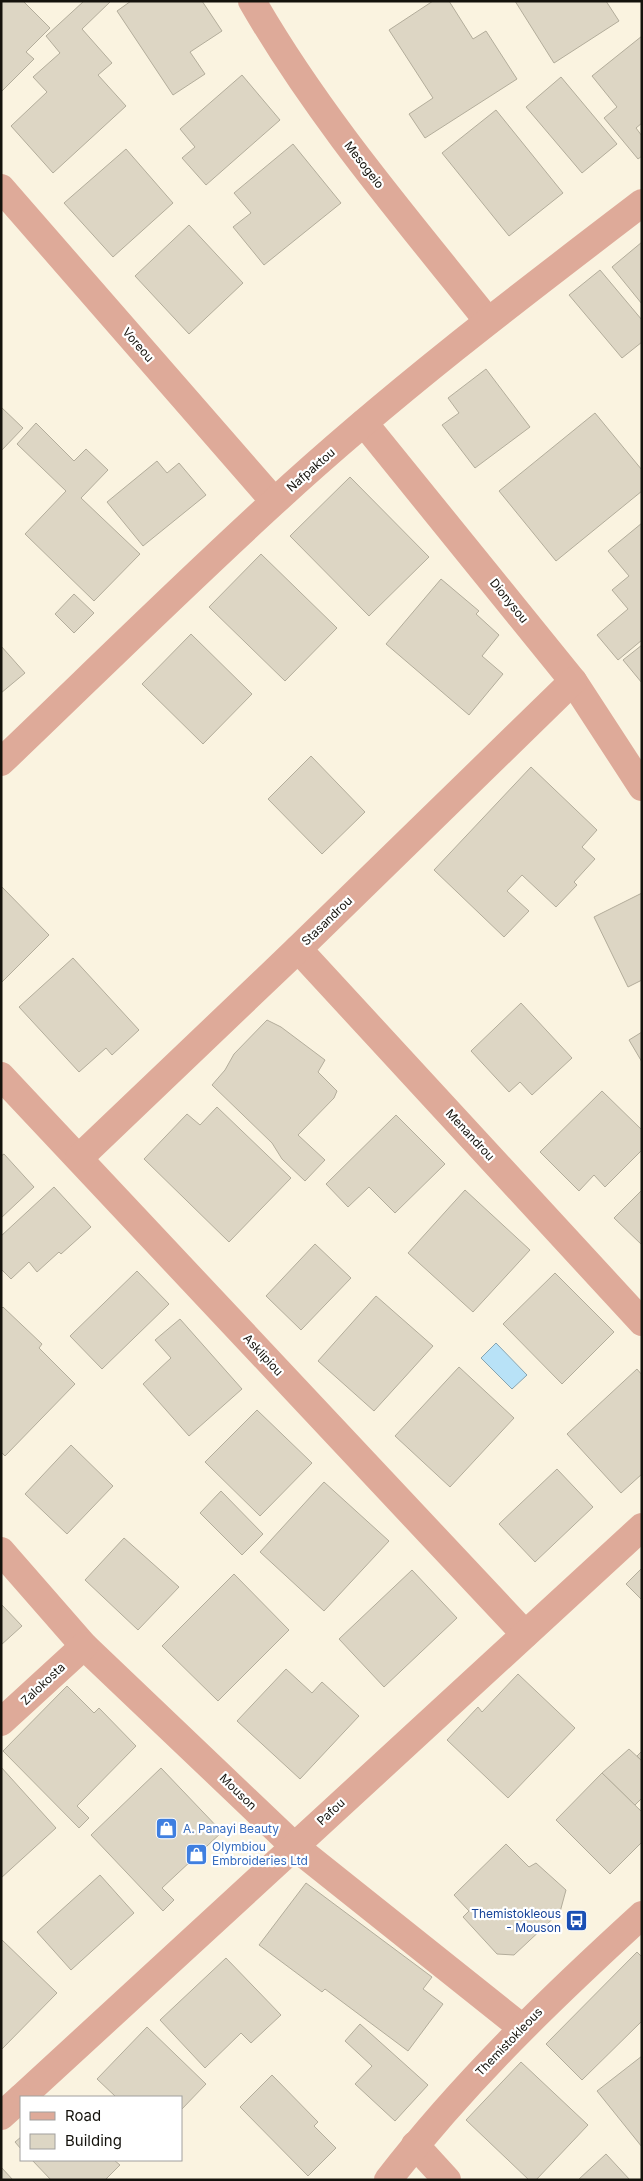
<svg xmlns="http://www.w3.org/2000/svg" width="643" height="2181" font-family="Inter,sans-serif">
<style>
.water{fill:#b8e2f7;stroke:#87a4b0}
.building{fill:#ddd6c4;stroke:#b3ad9b}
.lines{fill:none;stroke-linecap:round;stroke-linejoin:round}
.minor{stroke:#deaa99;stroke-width:28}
.tertiary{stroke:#deaa99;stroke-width:28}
.labels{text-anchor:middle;stroke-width:4.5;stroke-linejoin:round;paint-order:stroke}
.street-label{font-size:12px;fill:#14120c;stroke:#fff}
.shop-label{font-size:12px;fill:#366cbe;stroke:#fff;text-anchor:start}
.transit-label{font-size:12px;fill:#164399;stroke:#fff;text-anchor:end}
</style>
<rect width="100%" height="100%" fill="#faf3e0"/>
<path class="water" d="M496,1343L527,1375L512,1389L481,1358Z"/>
<g class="building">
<path d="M1,1H23L50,28L26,52L34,59L1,92Z"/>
<path d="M84,1H111L82,29L112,63L98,75L126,106L53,173L11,126L47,92L33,77L60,53L46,36Z"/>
<path d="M131,1H202L222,31L190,52L205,74L173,95L117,11Z"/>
<path d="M433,1H449L473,39L486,31L517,79L425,138L409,114L433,98L389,30Z"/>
<path d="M515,1H606L619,21L554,63Z"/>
<path d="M642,36V123L636,128L642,136V156L638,159L604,118L617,107L592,76Z"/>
<path d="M242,75L280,120L206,185L182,158L195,147L180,129Z"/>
<path d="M561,77L617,144L582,173L526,107Z"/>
<path d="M496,110L563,193L509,236L442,153Z"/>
<path d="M293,144L341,203L264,265L233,227L251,213L234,193Z"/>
<path d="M126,149L173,203L113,257L64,203Z"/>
<path d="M189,225L243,283L189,334L135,276Z"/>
<path d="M642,242V304L612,267Z"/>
<path d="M600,270L642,320V342L622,358L569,295Z"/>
<path d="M486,369L530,427L475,468L442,425L459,413L448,398Z"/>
<path d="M1,407L23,428L1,451Z"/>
<path d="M595,413L642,470V491L556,561L499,491Z"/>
<path d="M36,423L74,461L86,449L108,470L81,498L140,554L94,601L25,534L66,491L17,444Z"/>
<path d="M157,461L167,473L179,463L206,495L143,546L107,502Z"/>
<path d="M350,477L429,557L369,616L290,536Z"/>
<path d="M642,523V640L618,660L597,635L628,609L612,590L629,576L608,551Z"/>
<path d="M261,554L337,628L285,681L209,607Z"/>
<path d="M441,579L479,611L476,614L499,635L482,656L503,674L469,715L386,644Z"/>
<path d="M74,594L94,613L74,633L55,614Z"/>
<path d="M191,634L252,694L203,744L142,684Z"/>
<path d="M642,645V683L623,660Z"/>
<path d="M1,646L25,673L1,693Z"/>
<path d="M311,756L365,812L322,854L268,799Z"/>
<path d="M531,767L597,830L582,847L595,859L574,882L577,885L556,907L522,875L507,891L529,911L504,937L434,870Z"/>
<path d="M1,886L49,935L1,983Z"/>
<path d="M642,893V980L628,987L594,917Z"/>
<path d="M73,958L139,1030L112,1055L106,1048L79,1072L19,1007Z"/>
<path d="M521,1003L572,1058L532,1095L520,1082L509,1092L471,1051Z"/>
<path d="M267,1020L281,1027L325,1060L318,1072L337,1091L334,1098L298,1135L325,1160L305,1181L282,1159L272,1143L212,1085L225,1070L234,1054Z"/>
<path d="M642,1032V1062L629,1040Z"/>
<path d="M602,1091L642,1130V1150L605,1187L594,1175L579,1191L540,1152Z"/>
<path d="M217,1107L291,1178L229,1242L144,1159L187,1114L200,1125Z"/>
<path d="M396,1115L445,1164L395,1213L369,1187L348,1207L326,1184Z"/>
<path d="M4,1154L34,1187L1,1218V1156Z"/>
<path d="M54,1187L91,1227L61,1254L59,1252L37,1272L29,1262L11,1279L1,1269V1236Z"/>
<path d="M465,1190L530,1250L473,1312L408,1253Z"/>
<path d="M642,1190V1245L614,1218Z"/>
<path d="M315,1244L351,1278L301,1330L266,1296Z"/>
<path d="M137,1271L169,1304L102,1369L70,1336Z"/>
<path d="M555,1273L614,1332L562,1384L503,1324Z"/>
<path d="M376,1296L433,1346L374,1411L318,1361Z"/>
<path d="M3,1307L42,1344L39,1348L75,1384L5,1456L1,1452V1309Z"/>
<path d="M180,1319L242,1389L189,1436L143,1384L171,1358L155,1340Z"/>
<path d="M459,1367L514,1418L450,1487L395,1436Z"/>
<path d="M637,1369L642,1375V1474L621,1493L567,1434Z"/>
<path d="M257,1410L312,1463L260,1516L205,1462Z"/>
<path d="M71,1445L113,1486L67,1534L25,1494Z"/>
<path d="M557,1469L593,1507L535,1562L499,1524Z"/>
<path d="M324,1482L389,1541L324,1611L260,1552Z"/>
<path d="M221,1491L263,1534L242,1555L200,1513Z"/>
<path d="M124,1538L179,1587L138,1630L85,1580Z"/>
<path d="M642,1568V1600L626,1584Z"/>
<path d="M412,1570L457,1618L384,1687L339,1639Z"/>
<path d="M234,1574L289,1630L218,1701L162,1646Z"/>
<path d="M1,1604L22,1626L1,1645Z"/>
<path d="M286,1669L312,1693L322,1682L359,1716L300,1779L237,1721Z"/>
<path d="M518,1674L575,1728L508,1798L447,1740L478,1707L482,1712Z"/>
<path d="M67,1686L94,1713L99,1708L136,1746L77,1806L89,1818L79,1828L3,1751Z"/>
<path d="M629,1749L642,1761V1798L635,1805L602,1773Z"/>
<path d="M642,1751V1761L637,1756Z"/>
<path d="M1,1767L56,1828L1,1878Z"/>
<path d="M161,1768L222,1832L162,1888L174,1900L163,1911L91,1835Z"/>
<path d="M602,1773L642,1812V1842L610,1874L556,1820Z"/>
<path d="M506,1844L529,1867L536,1863L566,1890L560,1912L514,1955L497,1954L463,1917L469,1911L454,1895Z"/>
<path d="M100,1875L134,1913L71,1970L37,1932Z"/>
<path d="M306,1883L432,1977L423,1989L443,2004L408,2051L325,1989L322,1992L259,1945Z"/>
<path d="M1,1939L57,1993L1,2050Z"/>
<path d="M637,1952L642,1957V2021L582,2080L546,2044Z"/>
<path d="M226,1958L281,2015L251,2043L241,2033L205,2068L160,2020Z"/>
<path d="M360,2024L428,2085L395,2121L355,2084L372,2066L345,2041Z"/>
<path d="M147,2027L206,2084L181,2110V2097H116L97,2079Z"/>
<path d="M642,2056V2147L597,2091Z"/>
<path d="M521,2062L588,2125L536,2180H529L466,2120Z"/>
<path d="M272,2075L318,2122L314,2126L336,2148L308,2176L240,2107Z"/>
<path d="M21,2137V2149L15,2142Z"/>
<path d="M606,2154L630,2180H578Z"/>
<path d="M32,2160H114L120,2165L105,2180H51Z"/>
<path d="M1,2167L13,2180H1Z"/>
</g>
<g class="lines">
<g class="minor">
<path d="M252,1C318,116 405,217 488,321"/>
<path d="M1,188L274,501"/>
<path d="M364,423L573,681L642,787"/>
<path d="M1,762C92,675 181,587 274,502C390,395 516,299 642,203"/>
<path d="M298,949L642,1322"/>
<path d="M1,1076L525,1634"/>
<path d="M79,1158L298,949L573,681"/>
<path d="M1,1551L84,1646L294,1846L521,2027"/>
<path d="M1,1722L84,1646"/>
<path d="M22,2097L642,1527"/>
<path d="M1,2116L21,2098"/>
<path d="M415,2145L447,2180"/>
</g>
<path class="tertiary" d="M388,2180C463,2083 551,1998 642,1915"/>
</g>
<defs>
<symbol id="shop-square" viewBox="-11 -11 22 22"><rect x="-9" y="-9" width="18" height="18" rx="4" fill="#3f7fe0" stroke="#fff"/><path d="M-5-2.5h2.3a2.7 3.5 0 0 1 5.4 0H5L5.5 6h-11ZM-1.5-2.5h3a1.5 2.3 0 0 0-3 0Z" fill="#fff"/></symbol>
<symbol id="bus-square" viewBox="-11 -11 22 22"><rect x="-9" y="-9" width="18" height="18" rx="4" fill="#1a4fb4" stroke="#fff"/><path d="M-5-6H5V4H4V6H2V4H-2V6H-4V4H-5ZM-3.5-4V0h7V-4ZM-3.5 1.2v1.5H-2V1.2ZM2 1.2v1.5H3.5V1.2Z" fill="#fff"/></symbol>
</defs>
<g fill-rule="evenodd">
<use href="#shop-square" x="154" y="1816" width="25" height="25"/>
<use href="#shop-square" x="184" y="1842" width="25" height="25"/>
<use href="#bus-square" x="564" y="1908" width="25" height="25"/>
</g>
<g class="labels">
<g class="street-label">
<text transform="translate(364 165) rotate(52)" y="4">Mesogeio</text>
<text transform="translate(138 345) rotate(49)" y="4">Voreou</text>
<text transform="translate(311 470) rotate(-41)" y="4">Nafpaktou</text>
<text transform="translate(509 601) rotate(51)" y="4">Dionysou</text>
<text transform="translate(327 921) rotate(-44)" y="4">Stasandrou</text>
<text transform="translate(470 1135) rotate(47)" y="4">Menandrou</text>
<text transform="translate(263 1355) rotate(47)" y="4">Asklipiou</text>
<text transform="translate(43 1684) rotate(-43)" y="4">Zalokosta</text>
<text transform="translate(238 1792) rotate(44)" y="4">Mouson</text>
<text transform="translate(331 1812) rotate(-43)" y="4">Pafou</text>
<text transform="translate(509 2042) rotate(-46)" y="4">Themistokleous</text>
</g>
<g class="shop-label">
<text x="183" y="1833">A. Panayi Beauty</text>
<text x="212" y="1851">Olymbiou<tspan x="212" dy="14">Embroideries Ltd</tspan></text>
</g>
<g class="transit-label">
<text x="561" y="1918">Themistokleous<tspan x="561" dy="14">- Mouson</tspan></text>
</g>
</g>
<rect width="643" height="2181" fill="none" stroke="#14120c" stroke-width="5"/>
<rect x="20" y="2096" width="162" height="65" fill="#ffffff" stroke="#a1a09e"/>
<rect x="30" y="2112" width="25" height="8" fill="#deaa99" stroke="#a1a09e"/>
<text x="65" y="2121" font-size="15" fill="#14120c">Road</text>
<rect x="30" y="2134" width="25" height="15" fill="#ddd6c4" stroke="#a1a09e"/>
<text x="65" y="2146" font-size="15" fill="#14120c">Building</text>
</svg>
